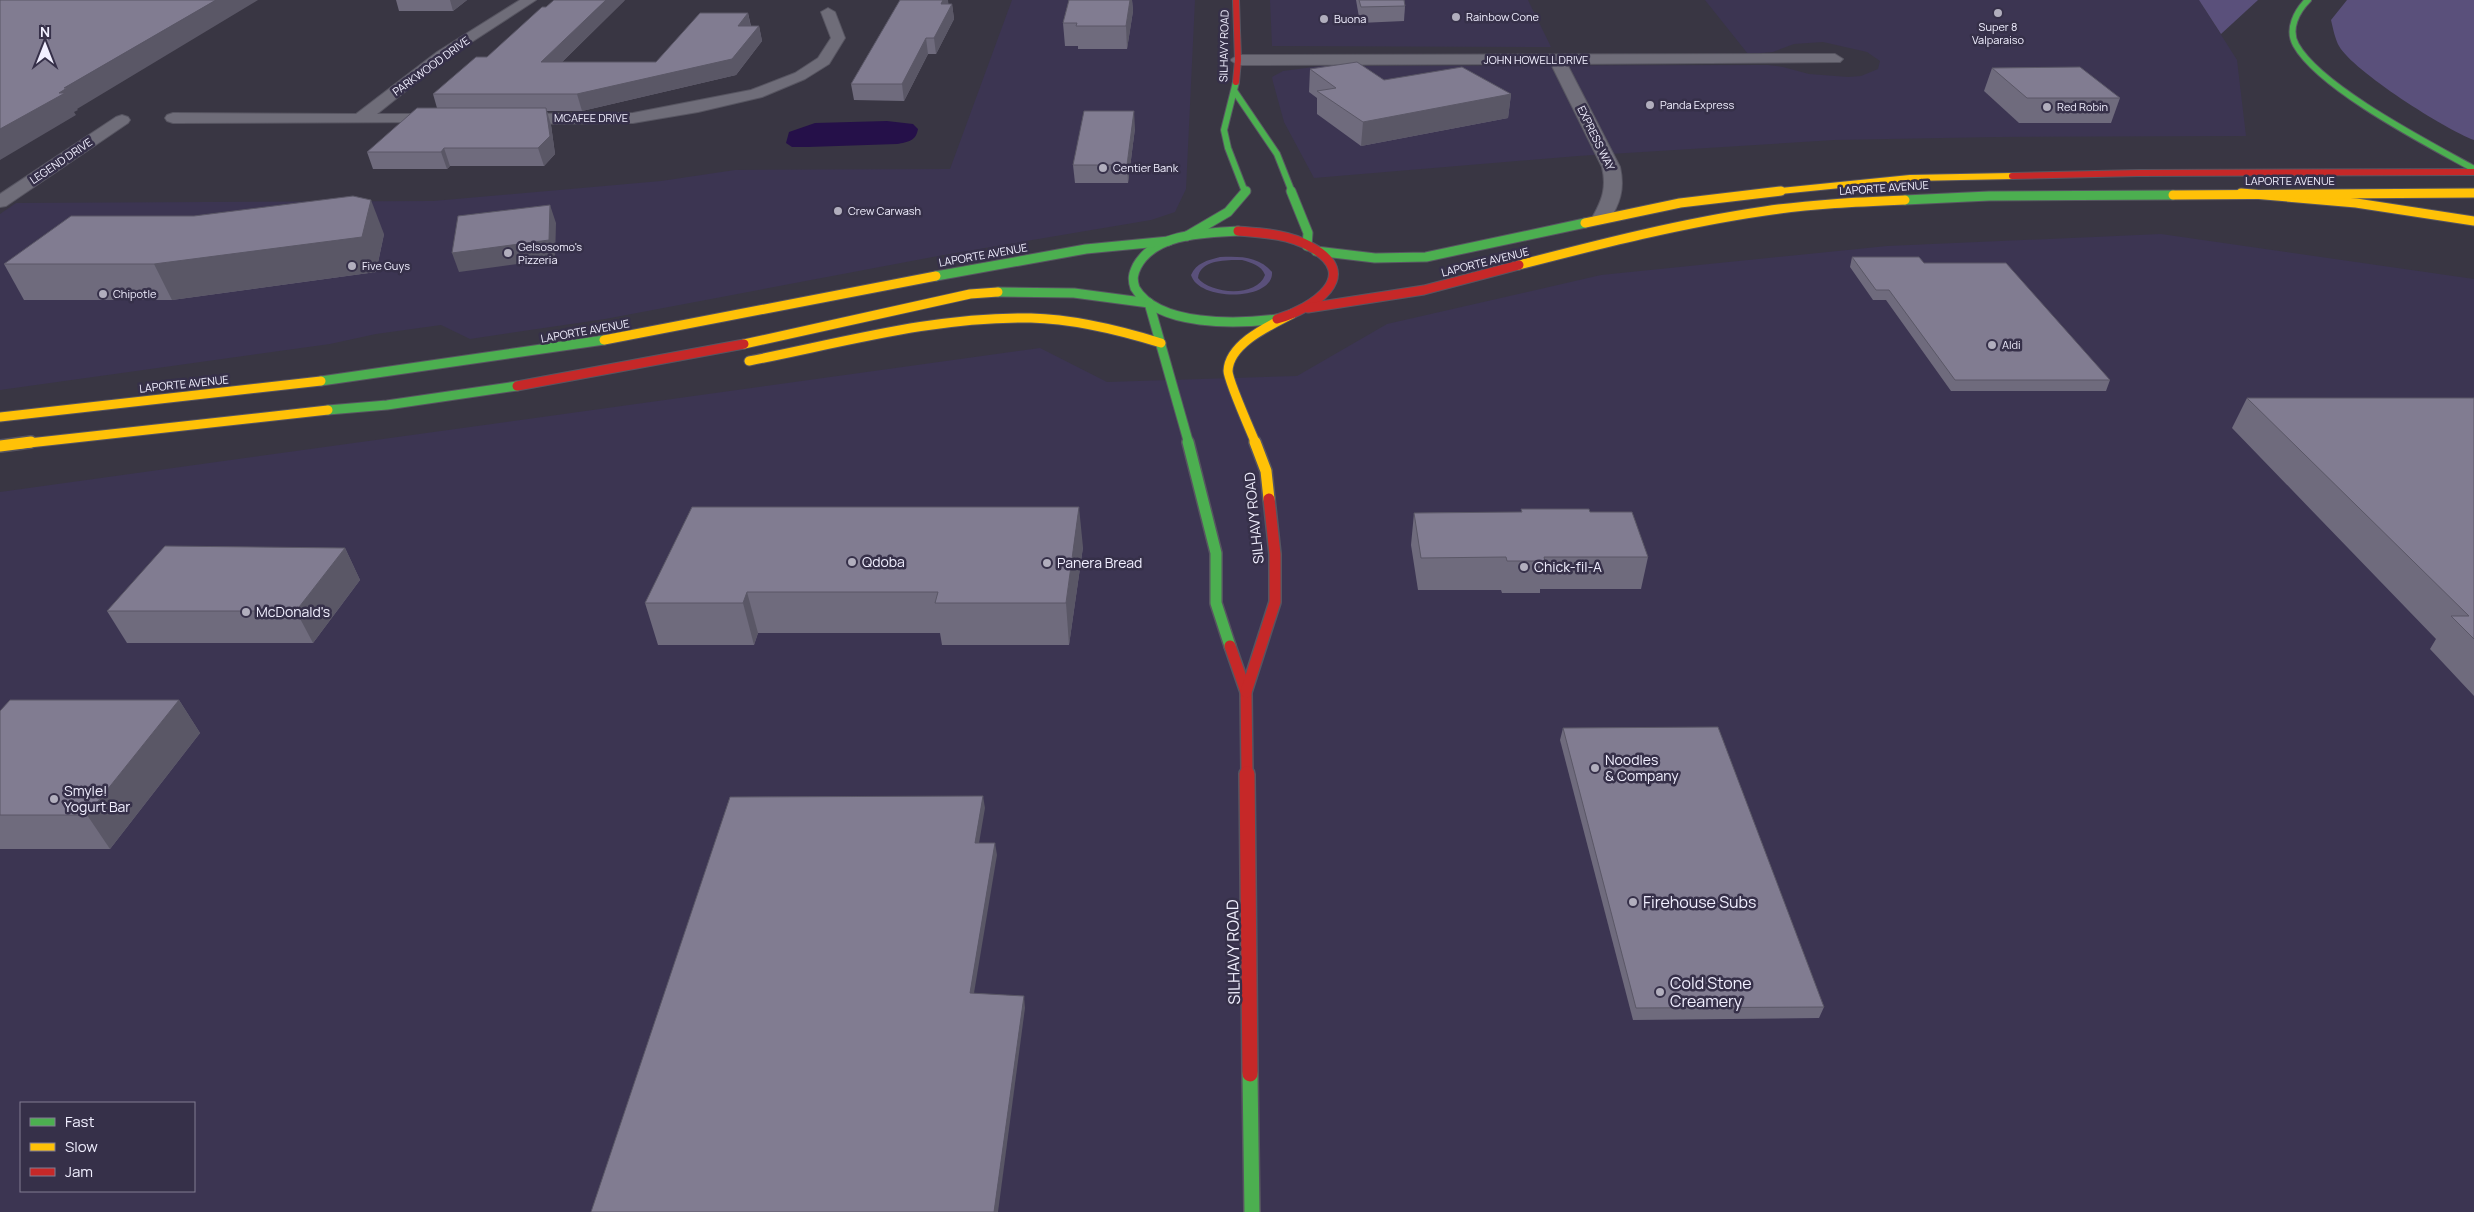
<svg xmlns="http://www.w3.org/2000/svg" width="2474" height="1212" font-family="Manrope,sans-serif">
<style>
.built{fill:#3c3552;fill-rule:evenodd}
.green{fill:#5a507b;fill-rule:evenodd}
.water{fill:#251049}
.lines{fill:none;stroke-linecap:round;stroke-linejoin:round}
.street-casing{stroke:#575561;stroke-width:2}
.fast-far3-casing{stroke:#575561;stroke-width:8}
.fast-far2-casing{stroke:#575561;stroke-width:11}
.fast-far1-casing{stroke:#575561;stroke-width:14}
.fast-casing{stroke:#575561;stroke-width:18}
.slow-far2-casing{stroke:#575561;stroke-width:8}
.slow-far1-casing{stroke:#575561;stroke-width:11}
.slow-casing{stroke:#575561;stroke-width:14}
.jam-far3-casing{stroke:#575561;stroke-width:8}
.jam-far2-casing{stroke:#575561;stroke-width:11}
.jam-far1-casing{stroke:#575561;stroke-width:14}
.jam-casing{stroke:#575561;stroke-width:18}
.street{fill:#6f6d79;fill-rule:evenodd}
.fast-far3{stroke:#4caf50;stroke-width:6}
.fast-far2{stroke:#4caf50;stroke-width:9}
.fast-far1{stroke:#4caf50;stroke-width:11}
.fast{stroke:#4caf50;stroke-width:15}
.slow-far2{stroke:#ffc107;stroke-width:6}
.slow-far1{stroke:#ffc107;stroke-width:9}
.slow{stroke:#ffc107;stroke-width:11}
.jam-far3{stroke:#c62828;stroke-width:6}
.jam-far2{stroke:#c62828;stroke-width:9}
.jam-far1{stroke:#c62828;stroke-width:11}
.jam{stroke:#c62828;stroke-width:15}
.wall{fill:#6f6b7d}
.shaded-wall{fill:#5a5766}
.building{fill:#817c91;stroke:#5a5766}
.poi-dot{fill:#b1aebd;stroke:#363049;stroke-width:2}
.labels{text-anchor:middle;stroke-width:5;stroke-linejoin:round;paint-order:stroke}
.far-poi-label{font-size:11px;fill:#f1efff;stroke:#363049;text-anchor:start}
.far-street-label{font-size:11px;fill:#f1efff;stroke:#363049}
.street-label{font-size:14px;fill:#f1efff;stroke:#363049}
.poi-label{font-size:14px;fill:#f1efff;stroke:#363049;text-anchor:start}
.near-poi-label{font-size:16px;fill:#f1efff;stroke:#363049;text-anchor:start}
.near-street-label{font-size:16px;fill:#f1efff;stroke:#363049}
</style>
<rect width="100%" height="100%" fill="#393643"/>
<g class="built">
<path d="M1012,0H1195L1186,189L1175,212L1151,220L938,256L605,319L470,339L441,325L376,334L330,344L0,390V214L16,203L433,201L661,181L735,170L950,169Z"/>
<path d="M1270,0H1528L1551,47L1272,46Z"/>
<path d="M1705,0H2199L2237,60L2246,136L1997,137L1835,140L1578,156L1314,178L1284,122L1273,82L1272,77L1283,71L1321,66L1768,65L1783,67L1809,74L1848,77L1861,76L1878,69L1880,61L1867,52L1823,42L1794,44L1773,52L1748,54Z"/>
<path d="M2161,234L2474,279V1212H0V492L1040,348L1107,382L1297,376L1387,324L1601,275L1887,246ZM21,1103H194V1191H21Z"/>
</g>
<g class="green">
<path d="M2199,0H2258L2221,34Z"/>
<path d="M2347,0H2474V140C2446,130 2353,71 2339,46C2335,39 2333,28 2331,20Z"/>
<path d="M1220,257C1239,256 1259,256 1272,272C1274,301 1199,302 1191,275C1196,263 1208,260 1220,257ZM1242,260C1252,263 1261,265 1265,275C1257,298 1210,294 1198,278C1200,259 1228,260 1242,260Z"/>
</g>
<path class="water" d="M887,121L913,124L918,129C916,141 908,142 897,144L808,147H792L786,143L789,132L815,123Z"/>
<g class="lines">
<defs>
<g id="street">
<path d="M520,0H536L447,58L377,114H441L447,116L449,119L447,122L173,123L167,121L165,118L167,115L173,113L356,114L437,52Z"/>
<path d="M828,8L835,12L845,38L829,64L805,79L762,97L698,112L633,123L512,124L506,122L504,119L506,116L512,114L633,113L751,90L795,73L818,58L831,38L821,12Z"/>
<path d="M1835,54L1843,59L1840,62L1567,64L1620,167C1625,189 1620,204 1608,222H1594L1592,218C1602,200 1607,188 1602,167L1551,64L1238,65L1230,60L1238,55Z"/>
<path d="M122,115L128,117L130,120L128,123L6,206L0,207V194L116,117Z"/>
</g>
<g id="fast-far3">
<path d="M2308,0C2297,11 2287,29 2296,45C2320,88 2429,144 2474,169"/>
<path d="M1236,82L1224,130L1228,148L1245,192"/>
<path d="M1235,92L1277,154L1292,192"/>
</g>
<g id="fast-far2">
<path d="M1291,191L1308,233L1307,246"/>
<path d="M1905,200L1989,196L2173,195"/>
<path d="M1238,231C1205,233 1155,233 1137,266C1133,274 1132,279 1135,288C1158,327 1238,324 1277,319"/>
<path d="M1187,236L1228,212L1246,191"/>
<path d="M1316,251L1375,258L1426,257L1585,223"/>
<path d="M936,276L1086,249L1169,241"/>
<path d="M998,292L1074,293L1149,303"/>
<path d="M1149,303L1189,444"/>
<path d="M321,381L604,340"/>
<path d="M328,410L387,405L517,386"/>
</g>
<path id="fast-far1" d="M1188,442L1216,553V603L1230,646"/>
<path id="fast" d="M1250,1074L1252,1212"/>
<path id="slow-far2" d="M1771,192L1910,178L2012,176"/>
<g id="slow-far1">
<path d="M2241,193L2356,203L2474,221"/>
<path d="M2173,195L2474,193"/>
<path d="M1585,223L1680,203L1781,191"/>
<path d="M1519,265C1600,244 1682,223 1765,211C1811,204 1858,202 1905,200"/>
<path d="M604,340L936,276"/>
<path d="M744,344L970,294L998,292"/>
<path d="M749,361C841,343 936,316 1031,318C1075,319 1119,330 1161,343"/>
<path d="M0,417L321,381"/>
<path d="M20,444L328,410"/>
<path d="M1256,444C1251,432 1228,380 1228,371C1229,343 1271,325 1292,314"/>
</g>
<g id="slow">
<path d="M1255,442L1266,471L1269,499"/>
<path d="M0,446L31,442"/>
</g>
<g id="jam-far3">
<path d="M1236,0L1238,60L1236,82"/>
<path d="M2012,176L2138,173L2474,172"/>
</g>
<g id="jam-far2">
<path d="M1238,231C1262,233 1288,234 1309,246C1365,275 1312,309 1277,319"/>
<path d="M1308,308L1424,290L1519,265"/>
<path d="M517,386L744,344"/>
</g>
<g id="jam-far1">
<path d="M1230,646L1246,692L1247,775"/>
<path d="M1246,692L1275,602V554L1269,499"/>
</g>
<path id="jam" d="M1247,774L1250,1074"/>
</defs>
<use href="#street" class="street-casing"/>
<use href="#fast-far3" class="fast-far3-casing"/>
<use href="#fast-far2" class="fast-far2-casing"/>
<use href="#fast-far1" class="fast-far1-casing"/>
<use href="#fast" class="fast-casing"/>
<use href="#slow-far2" class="slow-far2-casing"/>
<use href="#slow-far1" class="slow-far1-casing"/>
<use href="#slow" class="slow-casing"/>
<use href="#jam-far3" class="jam-far3-casing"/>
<use href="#jam-far2" class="jam-far2-casing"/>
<use href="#jam-far1" class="jam-far1-casing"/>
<use href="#jam" class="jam-casing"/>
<use href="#street" class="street"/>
<use href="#fast-far3" class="fast-far3"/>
<use href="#fast-far2" class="fast-far2"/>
<use href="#fast-far1" class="fast-far1"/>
<use href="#fast" class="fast"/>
<use href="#slow-far2" class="slow-far2"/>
<use href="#slow-far1" class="slow-far1"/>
<use href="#slow" class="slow"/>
<use href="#jam-far3" class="jam-far3"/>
<use href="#jam-far2" class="jam-far2"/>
<use href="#jam-far1" class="jam-far1"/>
<use href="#jam" class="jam"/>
</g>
<g class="wall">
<path d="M396,0H467L453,11H399Z"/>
<path d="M625,0L562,62H656L748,13L751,26H759L762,41L736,75L582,111H547L551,125L555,154L544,166H450L447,169H373L367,152L437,108L433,94L487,57Z"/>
<path d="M1069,0H1132L1133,11L1127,49H1078V46H1065L1063,23Z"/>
<path d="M1356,0H1404L1405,6L1404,21L1360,23Z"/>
<path d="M948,4H952L954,19L936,54H928L904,101L854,100L851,84Z"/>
<path d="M1992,68L2120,98L2111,123H2019L1984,91Z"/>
<path d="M1310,69L1384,80L1511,94L1508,118L1361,146L1317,114V98L1309,92Z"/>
<path d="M1135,128L1128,183H1075L1073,165Z"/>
<path d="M384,234L376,272L172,300H24L4,264Z"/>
<path d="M1852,257L1924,263L2110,380L2106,391H1951L1886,300H1873L1850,267Z"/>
<path d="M2247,398H2474V696L2430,649L2436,639L2232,428Z"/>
<path d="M1521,509L1590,512L1648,557L1641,589H1540V593H1502L1501,590H1418L1411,545L1414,513L1521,512Z"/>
<path d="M1083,547L1069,645H942L940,633H758L754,645H658L645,603Z"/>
<path d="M345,548L360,580L313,643H127L107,611Z"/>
<path d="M179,700L200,733L110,849H0V711Z"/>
<path d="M1563,728L1824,1007L1819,1018L1633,1020L1560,740Z"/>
</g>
<g class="shaded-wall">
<path d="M216,0H258L77,109L78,110L74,112L76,115L0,160V129L59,93L64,88Z"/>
<path d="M450,0H467L453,11Z"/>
<path d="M606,0H625L546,78L541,62Z"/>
<path d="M943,0H948L949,8L941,4Z"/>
<path d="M1130,0H1132L1133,11L1127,49L1126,26Z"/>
<path d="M952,4L954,19L936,54L934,38Z"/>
<path d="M748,13L751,28L738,26Z"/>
<path d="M759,26L762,41L736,75L582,111L577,94Z"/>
<path d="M926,38L928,54L904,101L902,84Z"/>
<path d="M1511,94L1508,118L1361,146L1363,122Z"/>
<path d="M546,108L551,125L555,154L544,166L538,148Z"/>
<path d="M1134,111L1135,128L1128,183L1127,165Z"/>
<path d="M444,148L450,166L447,169L441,152Z"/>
<path d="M371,200L384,234L376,272L172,300L154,264Z"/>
<path d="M550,205L556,223L555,259L459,272L452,253Z"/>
<path d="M1079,507L1083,547L1069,645L1066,603Z"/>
<path d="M345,548L360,580L313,643L296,611Z"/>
<path d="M747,592L758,633L754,645L743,603Z"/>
<path d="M179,700L200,733L110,849L87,815Z"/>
<path d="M983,796L985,808L977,855L975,843Z"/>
<path d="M995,843L997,855L972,1005L970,993Z"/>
<path d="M1024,996L1025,1008L998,1212H994Z"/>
</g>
<g class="building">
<path d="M0,0H216L64,88H67L59,93H65L0,129Z"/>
<path d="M554,0H606L541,62H656L700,13H748L738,26H759L732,59L577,94H433L476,57H487L542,7H546Z"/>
<path d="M900,0H943L941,4H952L934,38H926L902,84H851Z"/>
<path d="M1069,0H1130L1126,26H1076L1077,23H1063Z"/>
<path d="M1359,0H1404L1405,6L1361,7Z"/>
<path d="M1357,62L1384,80L1462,67L1511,94L1363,122L1317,91L1336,88L1310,69Z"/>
<path d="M2080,67L2120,98H2027L1992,68Z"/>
<path d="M417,108H546L550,136L538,148H444L441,152H367Z"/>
<path d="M1084,111H1134L1127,165H1073Z"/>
<path d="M353,196L371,200L362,237L154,264H4L71,216H194Z"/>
<path d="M550,205L549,240L452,253L458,216Z"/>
<path d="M1852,257H1919L1924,263H2006L2110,380H1955L1889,290H1876Z"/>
<path d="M2247,398H2474V639L2451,616H2469Z"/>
<path d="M692,507H1079L1066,603H935L938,592H747L743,603H645Z"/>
<path d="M1521,509H1589L1590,512H1632L1648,557H1544L1545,561H1507L1506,557L1421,558L1414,513L1522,512Z"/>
<path d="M165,546L345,548L296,611H107Z"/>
<path d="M10,700H179L87,815H0V711Z"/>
<path d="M1718,727L1824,1007L1636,1008L1563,728Z"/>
<path d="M983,796L975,843H995L970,993L1024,996L994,1212H591L730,797Z"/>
</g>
<g class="poi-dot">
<circle cx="1998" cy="13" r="5"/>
<circle cx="1456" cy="17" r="5"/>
<circle cx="1324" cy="19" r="5"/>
<circle cx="1650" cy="105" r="5"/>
<circle cx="2047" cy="107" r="5"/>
<circle cx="1103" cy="168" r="5"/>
<circle cx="838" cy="211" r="5"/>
<circle cx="508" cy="253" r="5"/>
<circle cx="352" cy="266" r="5"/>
<circle cx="103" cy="294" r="5"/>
<circle cx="1992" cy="345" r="5"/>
<circle cx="852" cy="562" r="5"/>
<circle cx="1047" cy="563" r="5"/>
<circle cx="1524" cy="567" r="5"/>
<circle cx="246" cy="612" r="5"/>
<circle cx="1595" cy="768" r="5"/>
<circle cx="54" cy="799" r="5"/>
<circle cx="1633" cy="902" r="5"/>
<circle cx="1660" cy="992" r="5"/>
</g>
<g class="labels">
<g class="far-poi-label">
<text x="1466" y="21">Rainbow Cone</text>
<text x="1334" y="23">Buona</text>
<text x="1998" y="31" text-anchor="middle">Super 8<tspan x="1998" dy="13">Valparaiso</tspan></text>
<text x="1660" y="109">Panda Express</text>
<text x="2057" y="111">Red Robin</text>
<text x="1113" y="172">Centier Bank</text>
<text x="848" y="215">Crew Carwash</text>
<text x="518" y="251">Gelsosomo's<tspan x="518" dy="13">Pizzeria</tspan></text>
<text x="362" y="270">Five Guys</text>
<text x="113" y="298">Chipotle</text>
<text x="2002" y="349">Aldi</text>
</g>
<g class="far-street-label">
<text transform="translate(1224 46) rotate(-89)" y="4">SILHAVY ROAD</text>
<text x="1536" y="64">JOHN HOWELL DRIVE</text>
<text transform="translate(431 66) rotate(-36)" y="4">PARKWOOD DRIVE</text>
<text x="591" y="122">MCAFEE DRIVE</text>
<text transform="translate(1596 138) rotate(64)" y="4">EXPRESS WAY</text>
<text transform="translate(61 161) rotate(-34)" y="4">LEGEND DRIVE</text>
<text x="2290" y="185">LAPORTE AVENUE</text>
<text transform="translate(1884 188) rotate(-4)" y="4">LAPORTE AVENUE</text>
<text transform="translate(983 255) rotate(-10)" y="4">LAPORTE AVENUE</text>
<text transform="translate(1485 262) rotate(-14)" y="4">LAPORTE AVENUE</text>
<text transform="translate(585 331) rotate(-10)" y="4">LAPORTE AVENUE</text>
<text transform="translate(184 384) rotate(-6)" y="4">LAPORTE AVENUE</text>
</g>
<g class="street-label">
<text transform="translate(1254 518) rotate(-96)" y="5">SILHAVY ROAD</text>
</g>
<g class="poi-label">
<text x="862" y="567">Qdoba</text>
<text x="1057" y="568">Panera Bread</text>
<text x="1534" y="572">Chick-fil-A</text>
<text x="256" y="617">McDonald's</text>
<text x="1605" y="765">Noodles<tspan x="1605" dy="16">&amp; Company</tspan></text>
<text x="64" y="796">Smyle!<tspan x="64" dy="16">Yogurt Bar</tspan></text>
</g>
<g class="near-poi-label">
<text x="1643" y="908">Firehouse Subs</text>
<text x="1670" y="989">Cold Stone<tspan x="1670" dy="18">Creamery</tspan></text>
</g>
<g class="near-street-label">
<text transform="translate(1233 952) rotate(-91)" y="6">SILHAVY ROAD</text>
</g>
</g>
<rect x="20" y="1102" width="175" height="90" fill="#363049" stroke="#817c92"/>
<rect x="30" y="1118" width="25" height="8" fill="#4caf50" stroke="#817c92"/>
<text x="65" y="1127" font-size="15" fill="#f1efff">Fast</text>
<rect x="30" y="1143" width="25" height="8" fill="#ffc107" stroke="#817c92"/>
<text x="65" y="1152" font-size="15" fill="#f1efff">Slow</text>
<rect x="30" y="1168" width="25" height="8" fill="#c62828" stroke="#817c92"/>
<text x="65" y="1177" font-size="15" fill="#f1efff">Jam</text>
<g transform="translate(45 45)" stroke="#363049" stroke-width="4" paint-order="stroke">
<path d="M0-4L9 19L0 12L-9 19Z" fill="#f1efff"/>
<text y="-8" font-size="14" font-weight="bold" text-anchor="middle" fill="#f1efff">N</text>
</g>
</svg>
